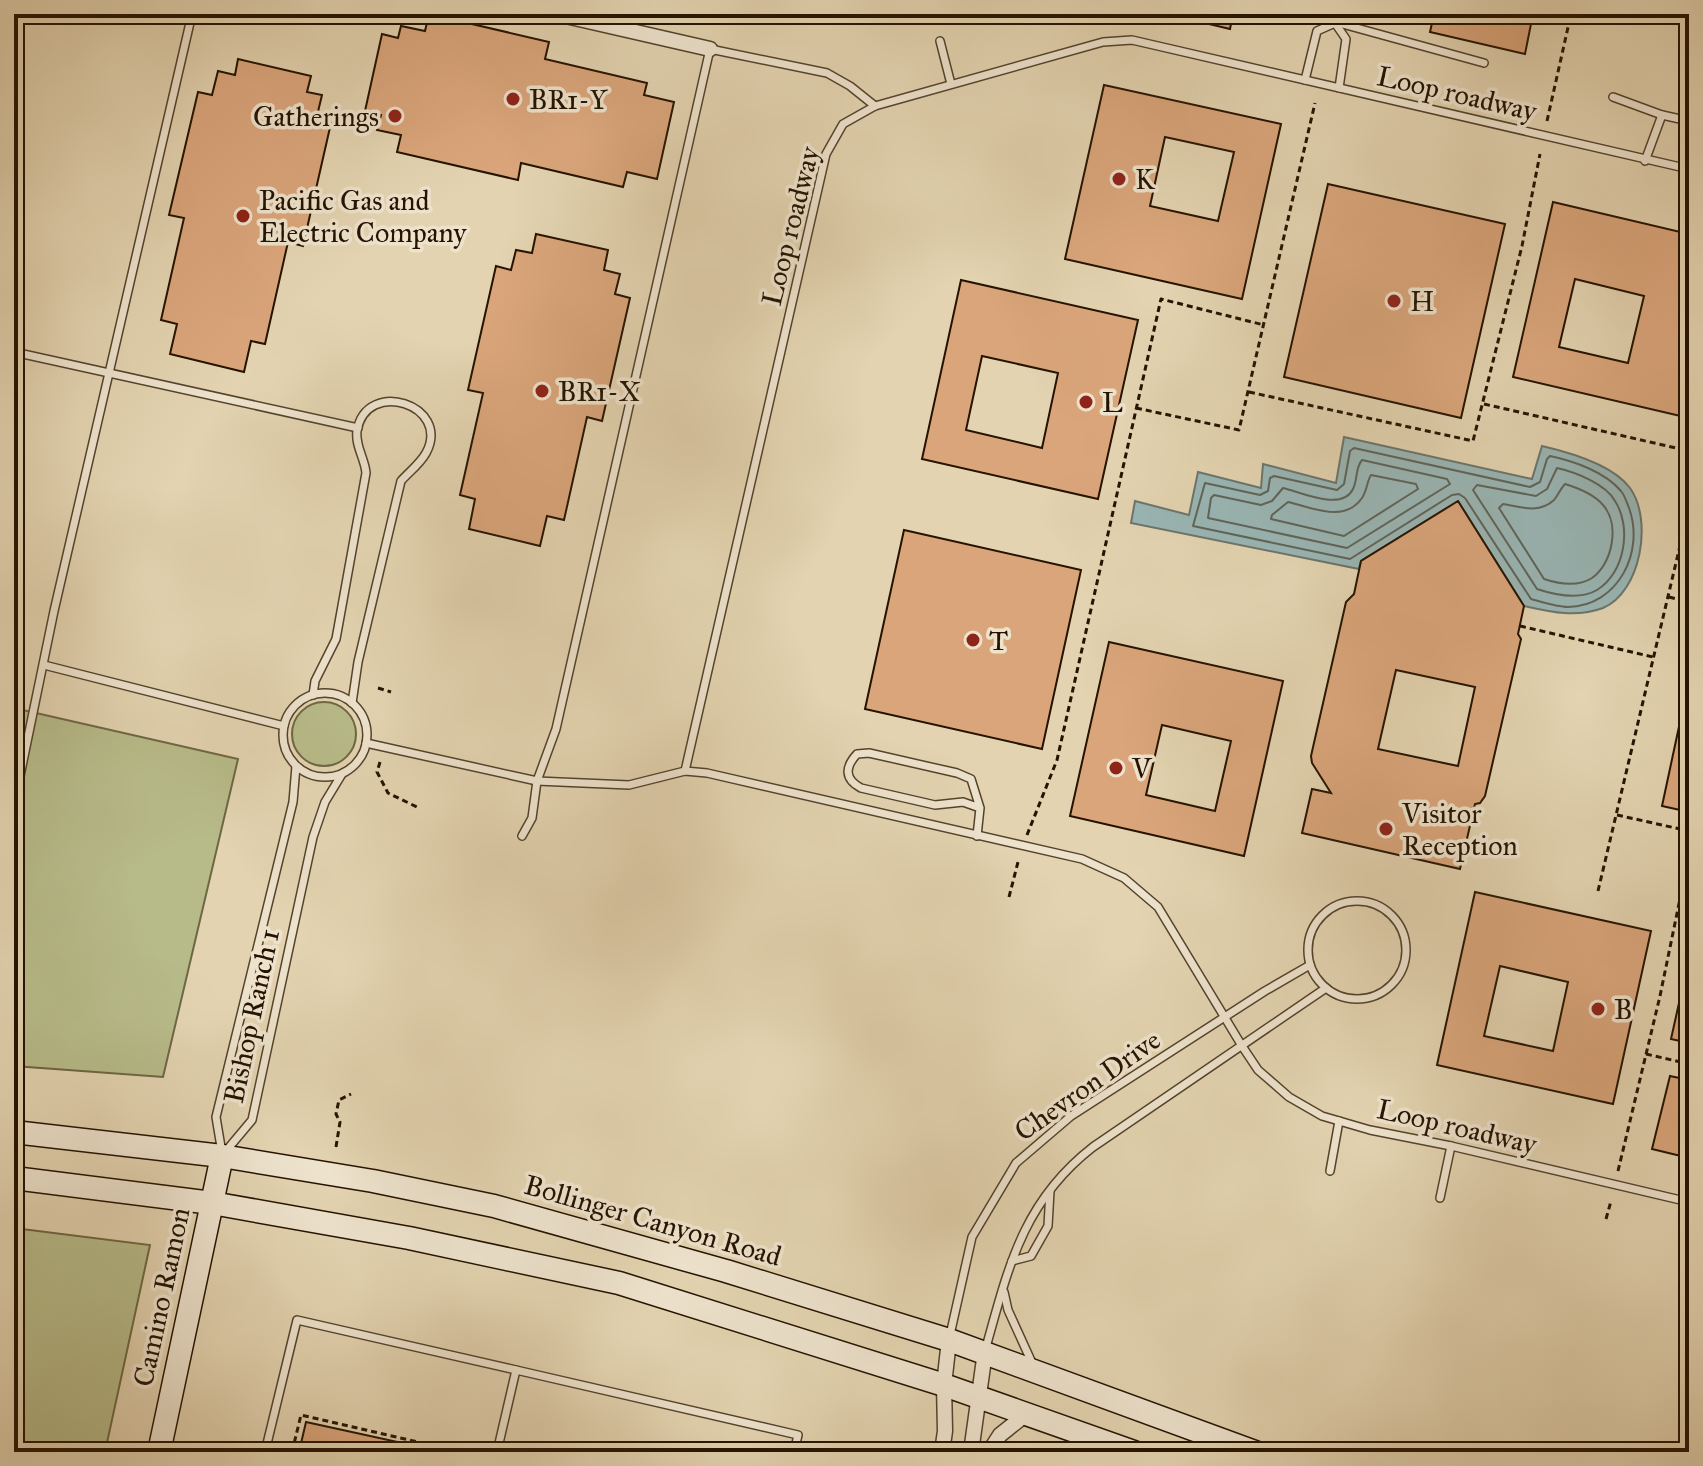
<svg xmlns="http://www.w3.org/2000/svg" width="1703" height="1466" font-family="'IM FELL Great Primer',serif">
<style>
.green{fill:#b7bb89;stroke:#6e6744;stroke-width:2}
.water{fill:#99b6b5;stroke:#6b756d;stroke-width:2}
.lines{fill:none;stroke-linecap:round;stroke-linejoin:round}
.shore{stroke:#5f645a;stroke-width:2}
.building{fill:#daa57b;stroke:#251300;stroke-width:2;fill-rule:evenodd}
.lane-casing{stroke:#54432c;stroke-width:10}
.street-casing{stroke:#54432c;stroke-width:17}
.secondary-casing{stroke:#251300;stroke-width:25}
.path{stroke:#251300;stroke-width:3;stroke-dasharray:6 4;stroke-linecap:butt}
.lane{stroke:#ede2cc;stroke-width:7}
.street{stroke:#ede2cc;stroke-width:14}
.secondary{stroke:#ede2cc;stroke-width:22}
.poi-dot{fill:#8f2418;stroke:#ede2cc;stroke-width:3}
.labels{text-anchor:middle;stroke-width:7;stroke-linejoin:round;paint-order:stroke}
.street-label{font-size:28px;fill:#251300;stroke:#ede2cc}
.poi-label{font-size:28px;fill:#251300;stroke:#ede2cc;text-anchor:start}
</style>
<rect width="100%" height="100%" fill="#e3d3b0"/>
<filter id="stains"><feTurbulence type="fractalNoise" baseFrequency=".0025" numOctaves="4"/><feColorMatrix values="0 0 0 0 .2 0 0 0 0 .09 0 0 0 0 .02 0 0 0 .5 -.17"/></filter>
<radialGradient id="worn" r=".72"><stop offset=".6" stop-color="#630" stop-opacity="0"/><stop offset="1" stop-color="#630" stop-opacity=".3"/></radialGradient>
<g class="green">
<circle cx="324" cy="734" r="32"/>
<path d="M14,708L238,759L163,1077L14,1066Z"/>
<path d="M14,1228L150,1245L105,1452H14Z"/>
</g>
<path class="water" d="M1344,437L1532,479L1542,446C1568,452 1613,465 1630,488C1653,520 1641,592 1603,608C1576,618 1551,612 1524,606L1458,501L1361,561L1359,569L1131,523L1135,501L1189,515L1198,472L1261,488L1263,464L1336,483Z"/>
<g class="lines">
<g class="shore">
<path d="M1354,448L1530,487L1540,482L1547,459L1550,456C1574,461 1605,472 1621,491C1625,496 1627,503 1629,508C1645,552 1618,606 1568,607C1557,607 1542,602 1531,599L1465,498L1459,494L1452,495L1350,559L1193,526L1205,483L1260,495L1268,491L1270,478L1274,476L1337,490L1344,484L1350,451Z"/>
<path d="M1362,460L1447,479L1450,484L1347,548L1208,518L1211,498L1214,495L1261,505L1272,501L1283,488C1301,492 1342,512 1353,489C1358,479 1355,468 1362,460Z"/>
<path d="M1557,468C1575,472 1606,484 1615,501C1632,527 1625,573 1597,590C1580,600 1555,595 1537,589L1473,490L1477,485L1536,496L1547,489Z"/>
<path d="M1371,475L1416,484L1418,489L1344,536L1271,519L1272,515L1288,502C1311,507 1344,524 1362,498C1367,491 1367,481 1371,475Z"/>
<path d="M1565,484C1578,488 1594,494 1603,505C1620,524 1613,563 1592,578C1578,587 1559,584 1544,579L1499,508L1503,504C1520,507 1539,514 1554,500C1558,495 1561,488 1565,484Z"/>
</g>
</g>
<g class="building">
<path d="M429,14L549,42L545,59L647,83L644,95L674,102L657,179L627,172L623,187L521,163L518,180L397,152L401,135L377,130L381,115L365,111L382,34L398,38L401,26L425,31Z"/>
<path d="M1192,14H1233L1230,29L1192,20Z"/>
<path d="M1434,14H1533L1525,54L1430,32Z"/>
<path d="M238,59L311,76L307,92L322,95L316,120L331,123L303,246L288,242L265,344L251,341L244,372L170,354L177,324L161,320L184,218L169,215L198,92L212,95L218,71L235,75Z"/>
<path d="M1104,85L1281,124L1242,299L1065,259ZM1165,137L1234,152L1218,221L1150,206Z"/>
<path d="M1328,184L1505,224L1461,418L1284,377Z"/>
<path d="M1553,202L1689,234V418L1513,377ZM1575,279L1644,296L1628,363L1559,347Z"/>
<path d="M536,234L608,250L604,270L620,274L615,294L630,298L602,421L587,417L564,520L547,516L540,546L469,529L475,499L460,495L483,393L468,390L496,266L511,270L516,250L532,253Z"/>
<path d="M961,280L1138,320L1098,499L922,459ZM982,356L1058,373L1042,448L966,430Z"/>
<path d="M1458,501L1524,606L1518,634L1521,639L1485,796L1480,803L1475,804L1460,869L1302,833L1312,789L1331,793L1312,763L1311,756L1346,602L1354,594L1361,561ZM1396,670L1475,687L1458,766L1378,749Z"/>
<path d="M904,530L1081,570L1042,749L865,709Z"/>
<path d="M1109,642L1283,681L1244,856L1070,816ZM1162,725L1231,741L1215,811L1146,795Z"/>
<path d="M1683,708L1689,709V812L1662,806Z"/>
<path d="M1475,892L1651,931L1613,1104L1437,1065ZM1500,966L1568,982L1553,1051L1484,1036Z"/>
<path d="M1683,985L1689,986V1043L1671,1039Z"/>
<path d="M1670,1076L1689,1080V1158L1652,1149Z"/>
<path d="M306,1422L416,1446L415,1452H299Z"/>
</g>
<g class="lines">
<defs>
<g id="lane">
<path d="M1306,14L1484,63"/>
<path d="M1335,23L1346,39L1339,88"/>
<path d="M940,41L951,84"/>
<path d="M1305,80L1317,31L1335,23"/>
<path d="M1613,97L1662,115"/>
<path d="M1645,161L1662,115L1689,121"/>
<path d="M14,352L358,428"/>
<path d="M44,665L284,726"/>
<circle cx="325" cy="735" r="42"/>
<path d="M313,695L315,681L336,639L366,473C365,459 355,446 357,431C366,377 452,405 426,453C420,464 409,472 401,481L358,662L352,703"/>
<path d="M366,743L537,781L629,785L685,771L707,773L1082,859L1124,878L1158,907L1242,1046L1258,1070L1289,1097L1322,1116L1370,1130L1451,1146L1689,1202"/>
<path d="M685,771L826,154L843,124L875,106L1103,42L1132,40L1689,169"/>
<path d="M14,805L54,611L192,14"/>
<path d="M522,836L532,818L537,781L556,729L710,49L827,73L850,86L875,106"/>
<path d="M977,836L980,808L971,779L957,773L869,753L857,754C845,767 844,779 861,788L935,805L963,802L980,808"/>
<circle cx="1357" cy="950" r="49"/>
<path d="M226,1151L252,1120L313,837L325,802L342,774"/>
<path d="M222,1153L216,1117L293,802L296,766"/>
<path d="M1330,1171L1339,1121"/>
<path d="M1440,1198L1451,1146"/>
<path d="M1012,1261L1031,1256L1048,1226L1050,1191"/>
<path d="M1004,1292L1008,1310L1033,1365"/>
<path d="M950,1335L972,1237L1016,1163L1071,1116L1265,991L1310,965"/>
<path d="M985,1351C1008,1269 1022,1202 1093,1147L1326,988"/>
<path d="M265,1452L297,1320L516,1370"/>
<path d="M497,1452L516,1370L798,1435L794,1452"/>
</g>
<g id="street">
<path d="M557,14L710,49"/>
<path d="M942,1452L945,1431L944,1385L949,1340"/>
<path d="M971,1452L985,1352"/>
<path d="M989,1452L1000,1435L1025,1415"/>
</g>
<g id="secondary">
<path d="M14,1132L222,1156L373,1181L494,1206L726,1271L949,1340L1255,1452"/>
<path d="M14,1178L212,1203L409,1238L619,1283L944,1385L1134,1452"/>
<path d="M159,1452L222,1156"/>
</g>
</defs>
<use href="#lane" class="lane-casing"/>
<use href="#street" class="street-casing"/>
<use href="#secondary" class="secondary-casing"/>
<g class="path">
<path d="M1547,121L1571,14"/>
<path d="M1249,392L1473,441L1522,246L1540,154"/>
<path d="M1484,404L1689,451"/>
<path d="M1136,408L1239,430L1315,103"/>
<path d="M1669,597L1689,602"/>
<path d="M1520,626L1653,657"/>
<path d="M378,688L391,692"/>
<path d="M380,762L377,772L388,793L419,808"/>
<path d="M1617,815L1689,831"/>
<path d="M1027,835L1057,760L1161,299L1264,325"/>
<path d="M1598,891L1689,508"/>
<path d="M1009,897L1018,862"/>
<path d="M1646,1054L1689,1064"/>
<path d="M336,1147L340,1122L336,1114L339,1100L351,1094"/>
<path d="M1618,1171L1660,996L1689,855"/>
<path d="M1606,1219L1611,1201"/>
<path d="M292,1452L301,1415L461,1452"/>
</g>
<use href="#lane" class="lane"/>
<use href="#street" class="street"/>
<use href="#secondary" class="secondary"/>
</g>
<g class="poi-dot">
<circle cx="513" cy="99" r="8"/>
<circle cx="395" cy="116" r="8"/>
<circle cx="1119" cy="179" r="8"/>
<circle cx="243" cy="216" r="8"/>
<circle cx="1394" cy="301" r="8"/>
<circle cx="542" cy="391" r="8"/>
<circle cx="1086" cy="402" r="8"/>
<circle cx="973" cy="640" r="8"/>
<circle cx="1116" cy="768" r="8"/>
<circle cx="1386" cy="829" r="8"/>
<circle cx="1598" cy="1009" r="8"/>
</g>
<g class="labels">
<g class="street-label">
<text transform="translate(1457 93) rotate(13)" y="10">Loop roadway</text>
<text transform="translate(790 226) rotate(-76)" y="10">Loop roadway</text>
<text transform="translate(251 1016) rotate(-78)" y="10">Bishop Ranch 1</text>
<text transform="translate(1087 1085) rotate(-35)" y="10">Chevron Drive</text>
<text transform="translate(1457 1126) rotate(13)" y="10">Loop roadway</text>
<text transform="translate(653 1220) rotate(16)" y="10">Bollinger Canyon Road</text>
<text transform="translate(161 1297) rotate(-78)" y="10">Camino Ramon</text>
</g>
<g class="poi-label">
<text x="529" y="109">BR1-Y</text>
<text x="379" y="126" text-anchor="end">Gatherings</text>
<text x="1135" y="189">K</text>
<text x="259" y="210">Pacific Gas and<tspan x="259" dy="32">Electric Company</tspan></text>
<text x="1410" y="311">H</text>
<text x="558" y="401">BR1-X</text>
<text x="1102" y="412">L</text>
<text x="989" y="650">T</text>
<text x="1132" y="778">V</text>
<text x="1402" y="823">Visitor<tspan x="1402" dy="32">Reception</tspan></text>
<text x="1614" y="1019">B</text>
</g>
</g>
<rect width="1703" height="1466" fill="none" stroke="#e3d3b0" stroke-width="48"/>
<rect x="16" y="16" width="1671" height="1434" fill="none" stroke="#251300" stroke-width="4"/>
<rect x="24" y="24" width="1655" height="1418" fill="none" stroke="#251300" stroke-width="2"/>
<rect width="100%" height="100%" filter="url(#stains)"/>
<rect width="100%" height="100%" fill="url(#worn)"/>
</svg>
